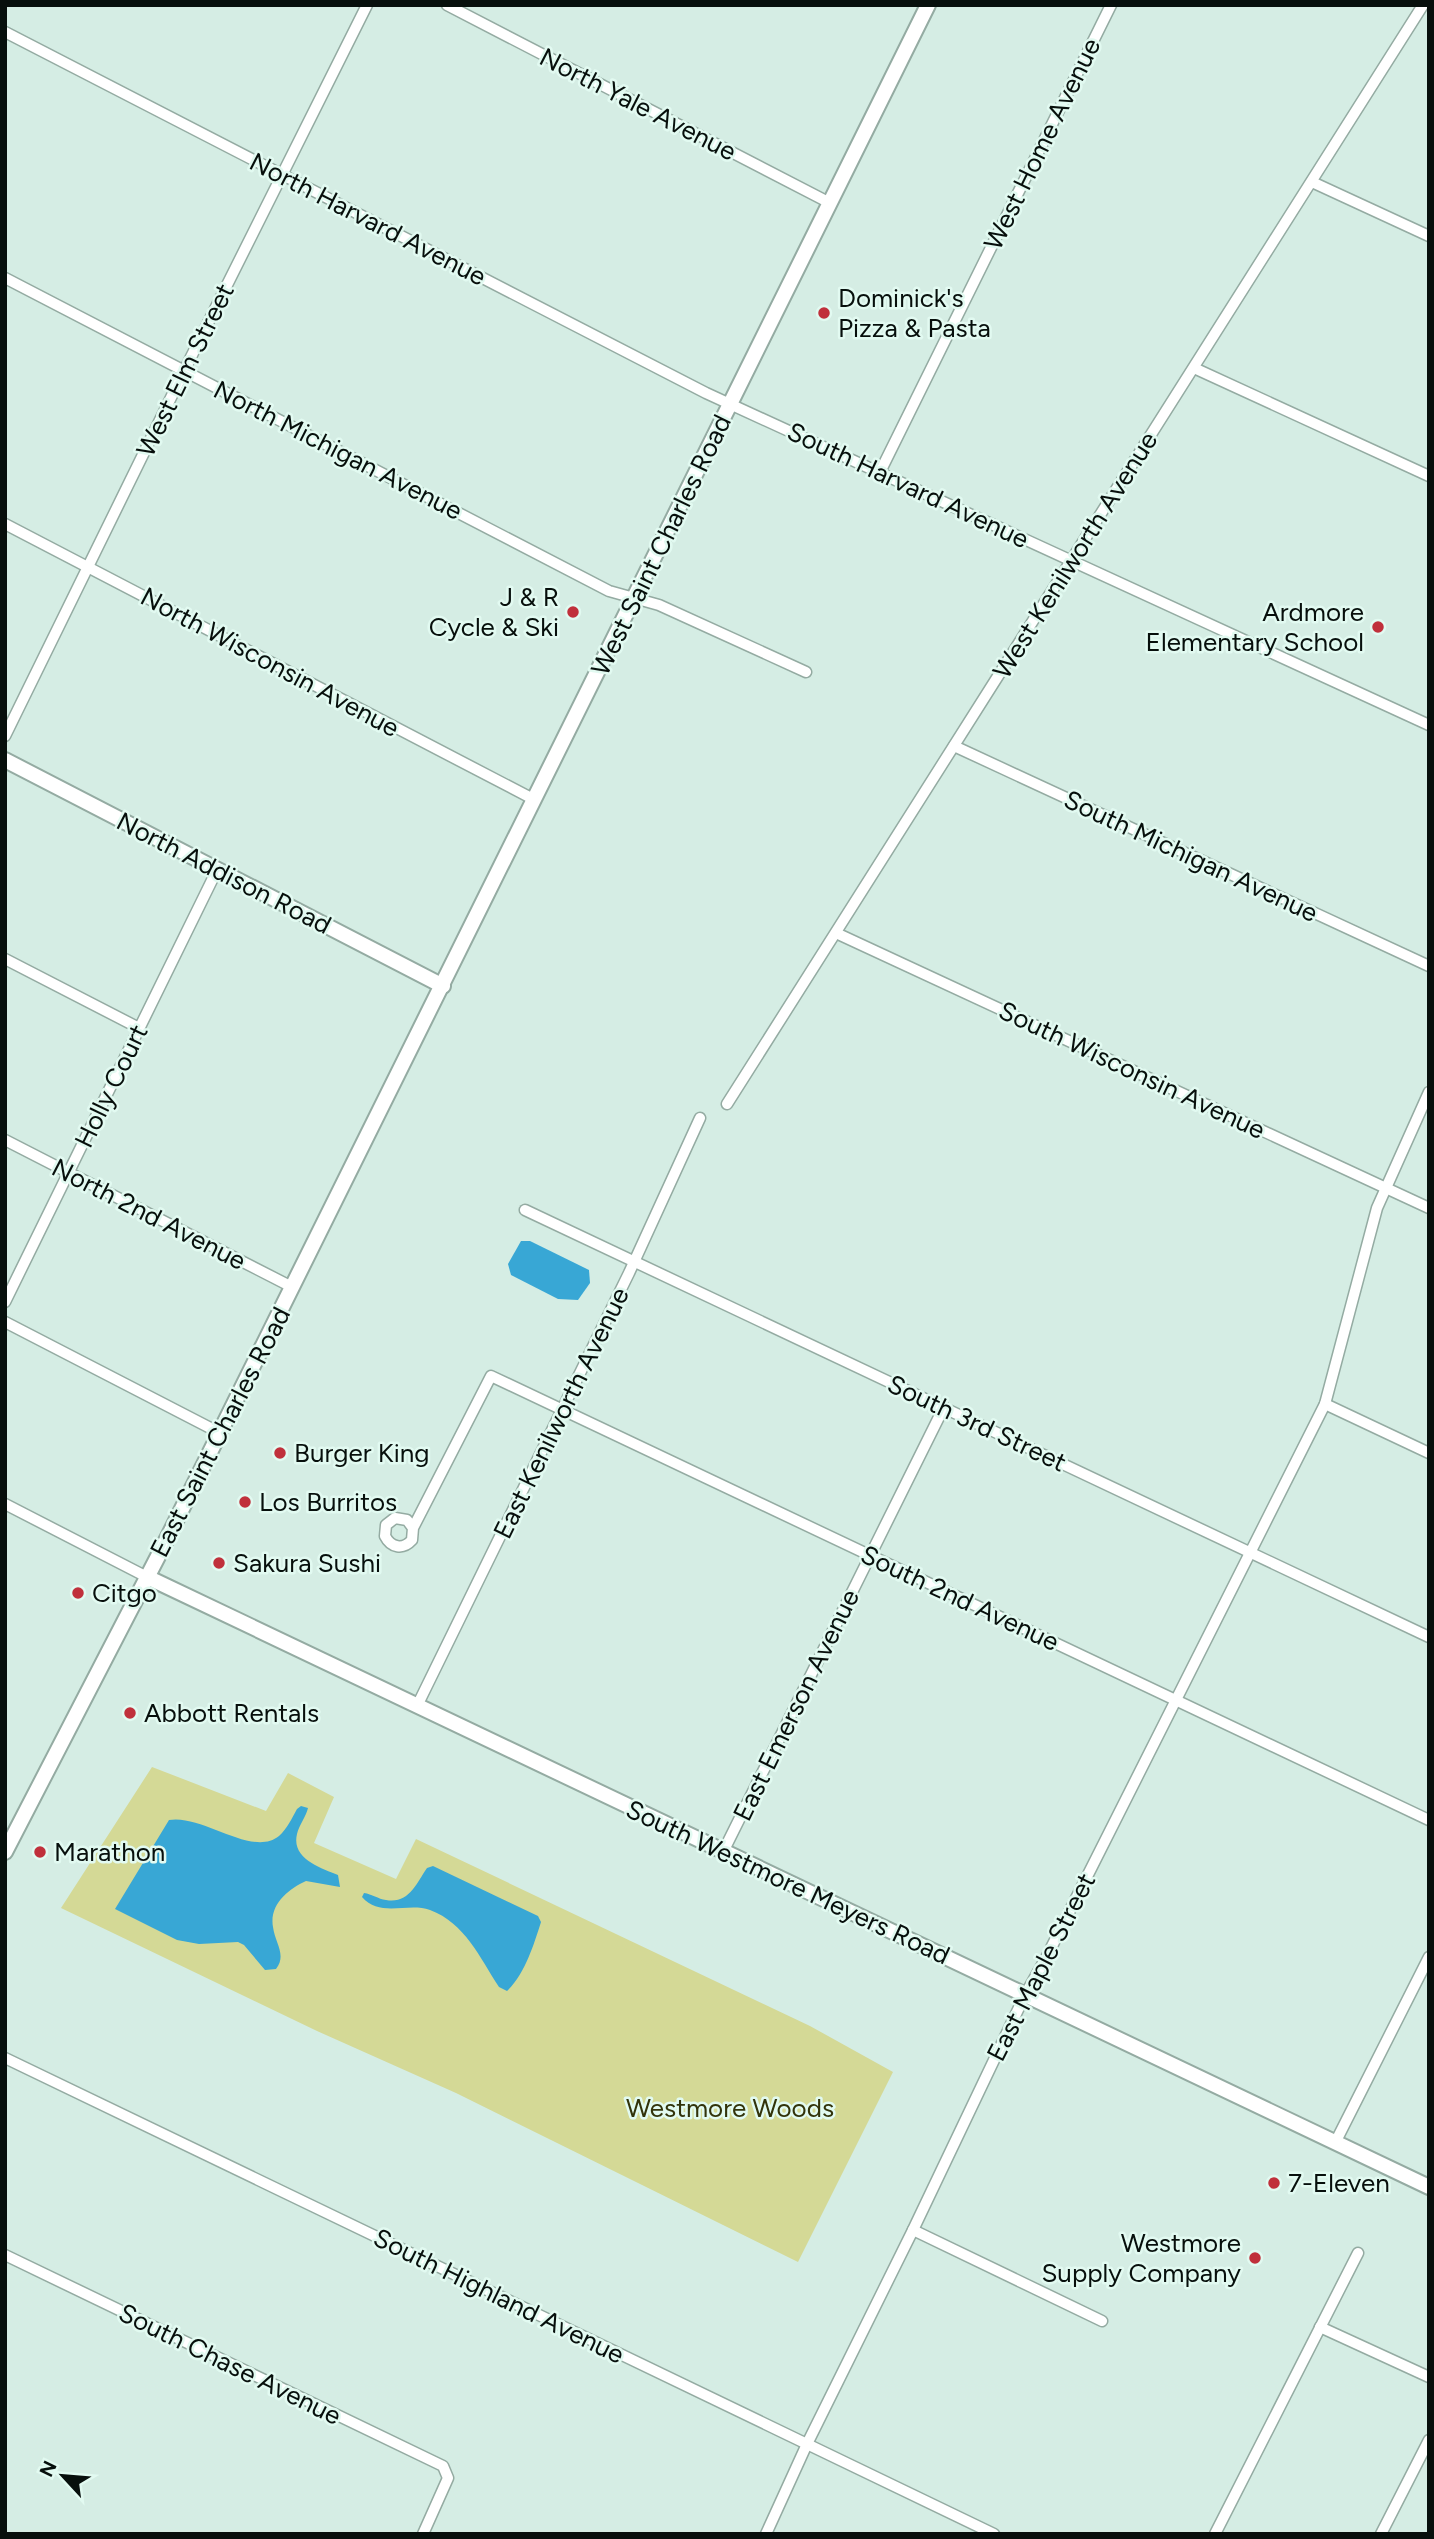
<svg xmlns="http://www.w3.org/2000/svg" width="1434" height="2539" font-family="Figtree,sans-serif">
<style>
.green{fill:#d4d996}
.water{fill:#38a7d5}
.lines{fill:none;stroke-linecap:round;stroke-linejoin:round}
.street-casing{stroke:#94aba2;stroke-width:13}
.secondary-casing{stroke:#94aba2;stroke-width:18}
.street{stroke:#fff;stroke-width:10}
.secondary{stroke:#fff;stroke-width:14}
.poi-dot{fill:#c0303b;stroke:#e2faf1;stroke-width:2.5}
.labels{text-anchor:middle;stroke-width:5;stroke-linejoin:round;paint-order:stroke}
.street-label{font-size:26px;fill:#070f0c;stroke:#e2faf1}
.poi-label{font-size:26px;fill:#070f0c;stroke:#e2faf1;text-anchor:start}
.park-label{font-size:26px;fill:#32330a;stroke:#e2faf1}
</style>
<rect width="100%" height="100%" fill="#d5ede4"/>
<path class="green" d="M152,1767L266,1811L288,1773L334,1797L314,1843L396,1879L416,1839L810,2026L893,2072L798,2262L456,2093L317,2031L61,1908Z"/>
<g class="water">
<path d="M521,1241H530L589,1270L590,1283L578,1300L558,1299L511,1275L508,1264Z"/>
<path d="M301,1806L308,1808C306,1817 299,1825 297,1834C291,1859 321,1868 338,1875L340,1887L306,1881C288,1889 269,1905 273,1927C275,1943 287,1955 276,1969L265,1970L244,1945L238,1942L199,1944L177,1940L115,1909L169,1820C203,1814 252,1858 279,1836C287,1829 292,1818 297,1809Z"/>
<path d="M433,1866L538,1916L541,1922C534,1944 525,1974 507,1991L499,1987C480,1958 465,1923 430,1910C408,1902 380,1918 362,1897L364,1893C372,1894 378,1899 386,1900C409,1904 416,1884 427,1868Z"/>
</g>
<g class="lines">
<defs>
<g id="street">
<path d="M447,5L830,203"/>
<path d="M5,32L706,393L1429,725"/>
<path d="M1312,182L1429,236"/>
<path d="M5,278L609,591L659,605L806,672"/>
<path d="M1194,368L1429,476"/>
<path d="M880,472L1111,5"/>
<path d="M5,524L535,800"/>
<path d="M5,736L184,371L367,5"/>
<path d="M954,746L1429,966"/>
<path d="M836,933L1429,1208"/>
<path d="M5,959L139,1028"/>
<path d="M727,1104L1423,5"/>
<path d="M5,1140L292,1287"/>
<path d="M525,1210L1429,1637"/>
<path d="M5,1302L217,870"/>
<path d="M5,1322L220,1433"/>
<path d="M1325,1404L1429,1453"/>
<path d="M5,1504L147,1577"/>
<path d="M413,1528L407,1520L395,1518L386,1525L385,1536C391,1548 403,1550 412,1540L413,1528L491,1376L1429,1820"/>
<path d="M417,1706L629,1273L700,1118"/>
<path d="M723,1852L944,1407"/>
<path d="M5,2058L994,2534"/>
<path d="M1335,2143L1429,1957"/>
<path d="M913,2230L1102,2321"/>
<path d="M5,2255L443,2466L448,2478L423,2534"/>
<path d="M1320,2327L1429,2377"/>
<path d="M766,2534L807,2444L913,2230L1025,1995L1046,1958L1325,1404L1377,1208L1429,1092"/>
<path d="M1215,2534L1358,2253"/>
<path d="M1381,2534L1429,2440"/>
</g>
<g id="secondary">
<path d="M5,760L443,986"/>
<path d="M147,1577L1429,2187"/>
<path d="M5,1852L168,1537L928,5"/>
</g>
</defs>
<use href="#street" class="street-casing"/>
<use href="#secondary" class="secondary-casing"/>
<use href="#street" class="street"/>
<use href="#secondary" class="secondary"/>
</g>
<g class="poi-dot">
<circle cx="824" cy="313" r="7"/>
<circle cx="573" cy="612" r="7"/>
<circle cx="1378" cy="627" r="7"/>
<circle cx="280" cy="1453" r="7"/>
<circle cx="245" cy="1502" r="7"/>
<circle cx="219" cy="1563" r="7"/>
<circle cx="78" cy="1593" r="7"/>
<circle cx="130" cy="1713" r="7"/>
<circle cx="40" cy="1852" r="7"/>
<circle cx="1274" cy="2183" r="7"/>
<circle cx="1255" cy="2258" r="7"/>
</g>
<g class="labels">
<g class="street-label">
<text transform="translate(638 104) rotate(27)" y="9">North Yale Avenue</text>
<text transform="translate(1042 144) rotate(-64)" y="9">West Home Avenue</text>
<text transform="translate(368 219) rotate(27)" y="9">North Harvard Avenue</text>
<text transform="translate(185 370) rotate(-64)" y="9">West Elm Street</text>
<text transform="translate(338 450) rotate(27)" y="9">North Michigan Avenue</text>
<text transform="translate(908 485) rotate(25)" y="9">South Harvard Avenue</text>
<text transform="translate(661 545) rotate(-64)" y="9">West Saint Charles Road</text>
<text transform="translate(1075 555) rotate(-58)" y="9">West Kenilworth Avenue</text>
<text transform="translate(270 662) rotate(28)" y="9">North Wisconsin Avenue</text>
<text transform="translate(1191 856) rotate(25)" y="9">South Michigan Avenue</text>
<text transform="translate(224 873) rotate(27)" y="9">North Addison Road</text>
<text transform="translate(1132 1070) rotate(25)" y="9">South Wisconsin Avenue</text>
<text transform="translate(111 1086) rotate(-64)" y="9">Holly Court</text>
<text transform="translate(149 1214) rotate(27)" y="9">North 2nd Avenue</text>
<text transform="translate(561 1413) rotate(-64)" y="9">East Kenilworth Avenue</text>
<text transform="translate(977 1423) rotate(25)" y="9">South 3rd Street</text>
<text transform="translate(220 1432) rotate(-63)" y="9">East Saint Charles Road</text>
<text transform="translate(960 1598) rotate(25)" y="9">South 2nd Avenue</text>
<text transform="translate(796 1705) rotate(-64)" y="9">East Emerson Avenue</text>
<text transform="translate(788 1882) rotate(25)" y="9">South Westmore Meyers Road</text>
<text transform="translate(1041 1967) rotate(-63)" y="9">East Maple Street</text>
<text transform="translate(499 2296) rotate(26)" y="9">South Highland Avenue</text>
<text transform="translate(230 2364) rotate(26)" y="9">South Chase Avenue</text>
</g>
<g class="poi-label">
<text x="838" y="307">Dominick's<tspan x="838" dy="30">Pizza &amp; Pasta</tspan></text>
<text x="559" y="606" text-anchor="end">J &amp; R<tspan x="559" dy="30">Cycle &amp; Ski</tspan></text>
<text x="1364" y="621" text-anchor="end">Ardmore<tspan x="1364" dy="30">Elementary School</tspan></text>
<text x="294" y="1462">Burger King</text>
<text x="259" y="1511">Los Burritos</text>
<text x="233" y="1572">Sakura Sushi</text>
<text x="92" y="1602">Citgo</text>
<text x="144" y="1722">Abbott Rentals</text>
<text x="54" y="1861">Marathon</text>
<text x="1288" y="2192">7-Eleven</text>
<text x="1241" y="2252" text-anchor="end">Westmore<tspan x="1241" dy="30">Supply Company</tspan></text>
</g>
<g class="park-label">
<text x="730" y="2117">Westmore Woods</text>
</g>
</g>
<rect width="1434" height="2539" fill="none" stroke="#070f0c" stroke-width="14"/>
<g transform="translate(63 2476) rotate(296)" stroke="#e2faf1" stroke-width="5" paint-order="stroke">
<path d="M0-5L12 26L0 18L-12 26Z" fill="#070f0c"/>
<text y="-10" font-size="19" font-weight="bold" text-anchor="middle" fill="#070f0c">N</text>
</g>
</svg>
